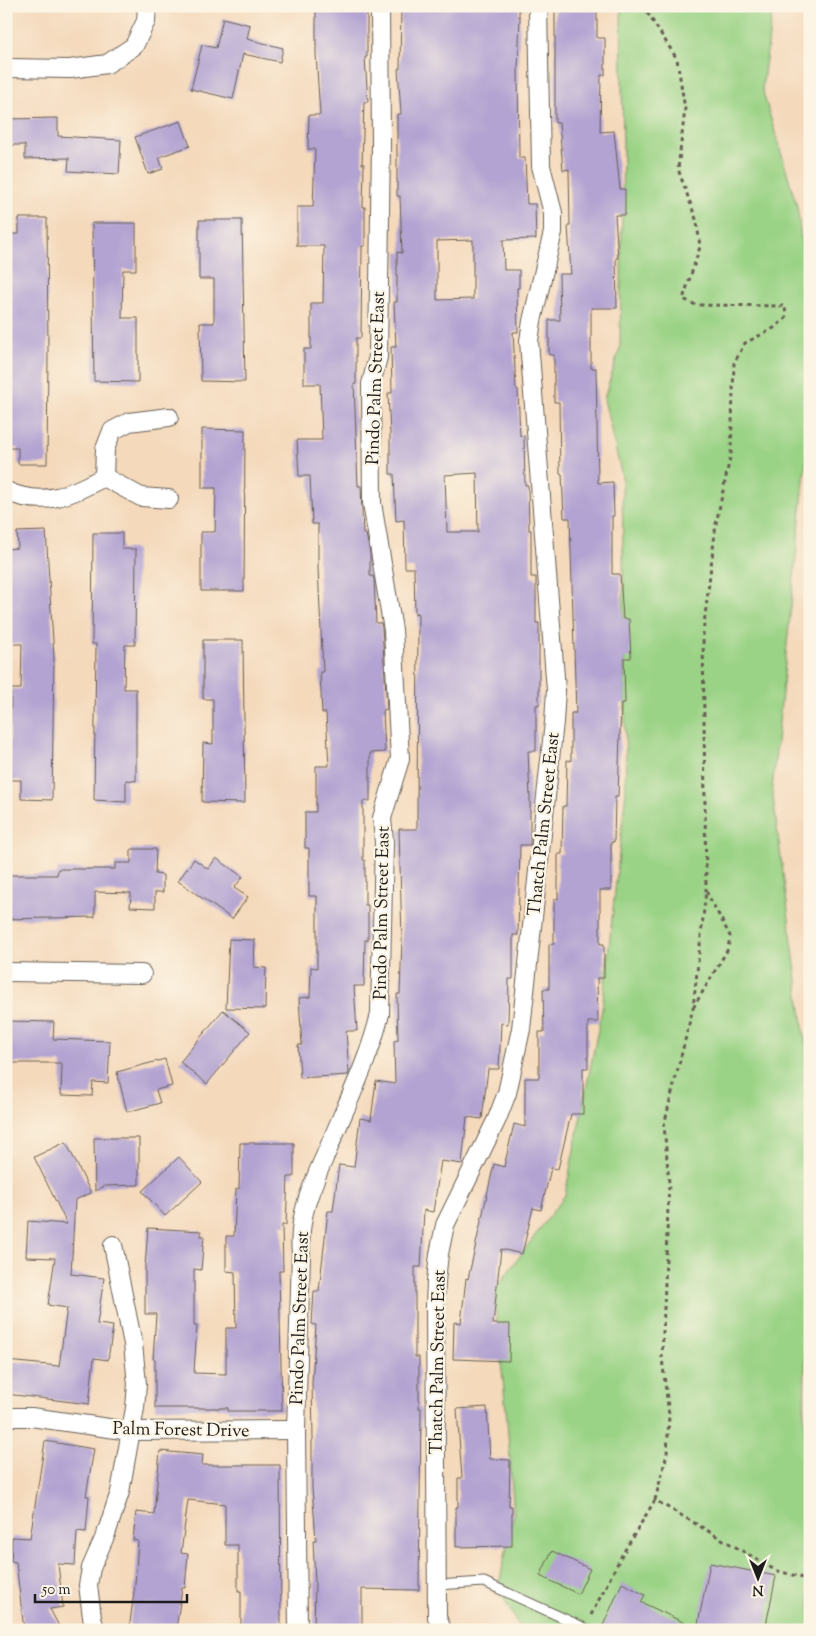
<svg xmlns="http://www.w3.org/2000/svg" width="816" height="1636" font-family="'Sorts Mill Goudy',serif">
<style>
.green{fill:#9bd386;stroke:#5c7851}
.building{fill:#b2a3d2;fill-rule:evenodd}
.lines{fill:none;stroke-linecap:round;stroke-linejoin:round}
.service-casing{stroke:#685e54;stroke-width:11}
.minor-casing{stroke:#685e54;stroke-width:20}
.path{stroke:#685e54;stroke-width:3;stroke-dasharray:4 4;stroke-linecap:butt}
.service{stroke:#fff;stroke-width:9}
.minor{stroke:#fff;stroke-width:18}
.labels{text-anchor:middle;stroke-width:4.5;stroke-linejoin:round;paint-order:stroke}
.street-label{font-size:18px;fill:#1c1c1c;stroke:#fcf5e5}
</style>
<rect width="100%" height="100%" fill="#fcf5e5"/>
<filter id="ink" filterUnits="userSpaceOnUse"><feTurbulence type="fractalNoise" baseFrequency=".02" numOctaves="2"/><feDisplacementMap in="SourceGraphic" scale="10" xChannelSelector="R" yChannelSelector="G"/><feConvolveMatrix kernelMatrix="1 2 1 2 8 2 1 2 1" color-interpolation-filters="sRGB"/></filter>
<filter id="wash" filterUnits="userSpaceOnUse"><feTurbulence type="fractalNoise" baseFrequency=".0096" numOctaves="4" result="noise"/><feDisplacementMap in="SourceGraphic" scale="20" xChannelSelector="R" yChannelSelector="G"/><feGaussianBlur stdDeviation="1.12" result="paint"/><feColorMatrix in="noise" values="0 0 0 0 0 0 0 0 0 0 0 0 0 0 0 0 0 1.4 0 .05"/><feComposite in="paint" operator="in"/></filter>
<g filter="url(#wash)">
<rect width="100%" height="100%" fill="#f4d9bb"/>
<path class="green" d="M621,6H773L762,89L797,206L810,311V423L772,789L810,1079V1229L807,1275L804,1415L810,1530V1630H521L498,1588L514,1515L507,1420L494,1291L565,1195L602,1009L626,791L622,477L604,399L620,348L623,152Z"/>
<g id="blocks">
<g class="building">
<path d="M316,6H367V57H365L368,102H364L362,164H364L363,207H365V246H362L361,338H356V384H354L358,486H361L363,534H366L370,553V576H373L374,580L376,623H381L382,628L387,709L383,710L385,752L370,753V801H363V860H365V905H368V940H365L364,986H354L357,1031H346L349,1073L348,1075L300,1078L298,1045H302L299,998L310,997L311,967L317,968V896H309V848H305V812H316V766H329L326,713H322L320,672H323L318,568V524H312L310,476H299L297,440H322L320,384H304V349H311V303H323L324,246H297V207H313L315,149H308L309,115H320L316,54Z"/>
<path d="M401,6H519V17H520L518,69L519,158H525L527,204H535L536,239L503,240L504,270H519V288H517L518,332H513L516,389H518L520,436L524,435L525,485H528L529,530H531V577H536V623H539V705H536V751H528L530,797V845H520L518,935H513V979H509L508,1024L501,1023L499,1069H488L482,1119L467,1117L462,1164L441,1161L433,1212L424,1210L421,1267H415V1357H419V1408H421L419,1590L362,1589V1629L314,1628L315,1583L313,1540H316L312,1488V1441L313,1440L312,1382L316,1325L312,1324L314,1291H319L328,1211H333L339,1165L354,1167L360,1118L371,1120L376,1081L395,1084L394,1041L398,1040L397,994H400L402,940L399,829H417L418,613L415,614L414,568H405L404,520L396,521L394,474H390V434L388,393H392L391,347H396L394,302H397V252L402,253L400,196H397V114H401L398,69H400ZM473,240V299L437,300V241ZM477,473L478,532H447L445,475Z"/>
<path d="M555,6H597V38H605V75H601L600,132L614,131L620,189H625V215H615L618,258H616L617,308H591V368H596L598,483L613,482L614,516H612V574H620L623,619H629L631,658H624L625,703H621L618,797H615L614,842H611V890H600V944H604V978H597L598,1022H588V1068H583V1114H571L558,1169L551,1168L541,1210L533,1208L522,1254L501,1249L493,1324H510L509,1361L453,1359L454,1322L461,1323L466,1278L468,1279L494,1164L504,1167L514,1124L525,1127V1078H539V1032H544L543,989H549V944H554V899H558V854H562L563,806H566L567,760L571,761V713H576L570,518H564L562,474H560L559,402H554V355H549V320H560L559,274H571L568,226H570L569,169L563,170L559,123H555Z"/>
<path d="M223,18L250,25L247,39L283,48L280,62L243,54L233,99L191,89L202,45L216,48Z"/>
<path d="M58,118V136L121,140L119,174L68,171L69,158L25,159V145H9L8,119Z"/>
<path d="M181,121L190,146L159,157L163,169L148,174L135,137Z"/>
<path d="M19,218H47L48,354L47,464H18V448H6V234H19Z"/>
<path d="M199,220H242L245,382L201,381L200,323H214V279H199Z"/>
<path d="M92,223H136V270H123L122,318H138V382L94,381Z"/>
<path d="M202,429L245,430L244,591H201V532H215L216,488H202Z"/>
<path d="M46,531L54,657L52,800L21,799V780H9L11,689H21L22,644H10L6,592V549L18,548L17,532Z"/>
<path d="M93,533H122V549H136L135,645H125L124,689H136V781L126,780V802L94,800L96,644H92Z"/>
<path d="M203,640H243L245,803L202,802L203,743L213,744V699H203Z"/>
<path d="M131,849H156L155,874L163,875V892H155V908L130,907L131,893L95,892V917L6,919V875H57L58,869H115V863H131Z"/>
<path d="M216,858L243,877L234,888L248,897L232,919L178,881L194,859L208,869Z"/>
<path d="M229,939L255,940L254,967L266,968L265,1009L226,1008Z"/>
<path d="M223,1010L250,1032L207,1084L180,1062Z"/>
<path d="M6,1021L54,1022L53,1039L110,1041L108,1083L93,1082L92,1096L61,1095L62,1063H6Z"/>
<path d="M165,1059L172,1086L156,1090L160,1103L127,1112L117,1072Z"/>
<path d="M94,1138H139V1185L105,1186L95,1191Z"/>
<path d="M66,1142L91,1193L75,1200L71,1274L104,1278L97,1324L113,1326L108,1360L94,1358L89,1404L6,1394V1361L59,1366L67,1308L48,1305L55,1258L26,1257L28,1221L67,1224L34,1157Z"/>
<path d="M240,1143H294V1177H288L286,1225H282L283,1271H279L282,1411H228V1408H155V1359H153L156,1314H145V1266L148,1228L201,1231V1236H204L201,1270L194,1269V1326H197L194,1373L226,1374V1328H236L235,1272L226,1271V1236H234L236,1189H239Z"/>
<path d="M179,1157L202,1182L165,1216L142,1191Z"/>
<path d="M487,1407L490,1459L510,1460L509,1506H512V1546L456,1547V1507H458V1478H462L457,1409Z"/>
<path d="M45,1441L94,1449L86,1496H89L86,1532L77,1531L75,1565L58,1564L63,1607L50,1609L61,1630H24L16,1562L11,1561L12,1537L30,1538Z"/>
<path d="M160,1451L203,1455L202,1465H280L281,1630H241V1591H238V1545H225V1504L188,1500L181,1553L188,1554L185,1588H182L176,1630H129L135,1584L138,1541L133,1540L136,1512L154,1514Z"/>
<path d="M552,1551L590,1569L578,1594L540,1576Z"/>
<path d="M710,1563L776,1576L765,1630H601L622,1583L645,1595L641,1602L697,1629Z"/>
</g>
</g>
</g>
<g filter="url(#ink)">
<use href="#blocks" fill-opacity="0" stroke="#685e54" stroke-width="1"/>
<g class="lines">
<defs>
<path id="service" d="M437,1585L484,1582L585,1628"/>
<g id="minor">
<path d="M6,68L70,69L107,64L134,46L146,21L147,6"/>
<path d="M104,478L105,449L112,431L129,422L169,417"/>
<path d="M6,491C44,508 70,495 104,477L141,497L169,499"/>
<path d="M6,972L142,974"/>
<path d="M6,1417H31L130,1431L296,1430"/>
<path d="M95,1630L92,1617L88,1585L91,1568L106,1534L120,1492L135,1408L137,1384L133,1344L113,1245"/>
<path d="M298,1630L296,1430L301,1253C297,1215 314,1181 329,1147C347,1103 369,1060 380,1014L384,842L382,818L400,759L393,630L372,503L371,384L378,357L381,143L380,6"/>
<path d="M442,1630L437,1617L435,1306L436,1281L439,1254L445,1225L497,1119L507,1093L521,1029L554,722L556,690L529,341L532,321L553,232V213L541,166L538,6"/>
</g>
</defs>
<use href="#service" class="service-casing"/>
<use href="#minor" class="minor-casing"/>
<g class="path">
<path d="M643,6L677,59L685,109L678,169L697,222L700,247L683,299L696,305L785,306L786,318L774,328L745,343L734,363L731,453L716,524L703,633L706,891"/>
<path d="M655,1500L667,1454L669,1415L662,1358L669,1183L664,1125L693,1008L706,891L730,936L728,949L693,1008"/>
<path d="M591,1615L622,1555L655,1500L775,1570L810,1580"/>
</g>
<use href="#service" class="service"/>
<use href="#minor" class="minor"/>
</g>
</g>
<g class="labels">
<g class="street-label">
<text transform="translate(375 378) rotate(-88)" y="6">Pindo Palm Street East</text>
<text transform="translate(543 824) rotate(-84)" y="6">Thatch Palm Street East</text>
<text transform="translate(381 913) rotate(-89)" y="6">Pindo Palm Street East</text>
<text transform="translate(299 1318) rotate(-88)" y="6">Pindo Palm Street East</text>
<text transform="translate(437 1362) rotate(-89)" y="6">Thatch Palm Street East</text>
<text transform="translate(181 1429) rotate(1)" y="6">Palm Forest Drive</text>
</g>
</g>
<rect width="816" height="1636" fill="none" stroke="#fcf5e5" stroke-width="25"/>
<g transform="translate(758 1578) rotate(180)" stroke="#fcf5e5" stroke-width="4" paint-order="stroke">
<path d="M0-4L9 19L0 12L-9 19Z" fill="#1c1c1c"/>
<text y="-8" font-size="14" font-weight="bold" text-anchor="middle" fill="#1c1c1c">N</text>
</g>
<path d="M35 1594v8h152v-8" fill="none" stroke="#1c1c1c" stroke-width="2.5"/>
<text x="42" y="1594" font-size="15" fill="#1c1c1c" stroke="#fcf5e5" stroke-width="4" paint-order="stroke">50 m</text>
</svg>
